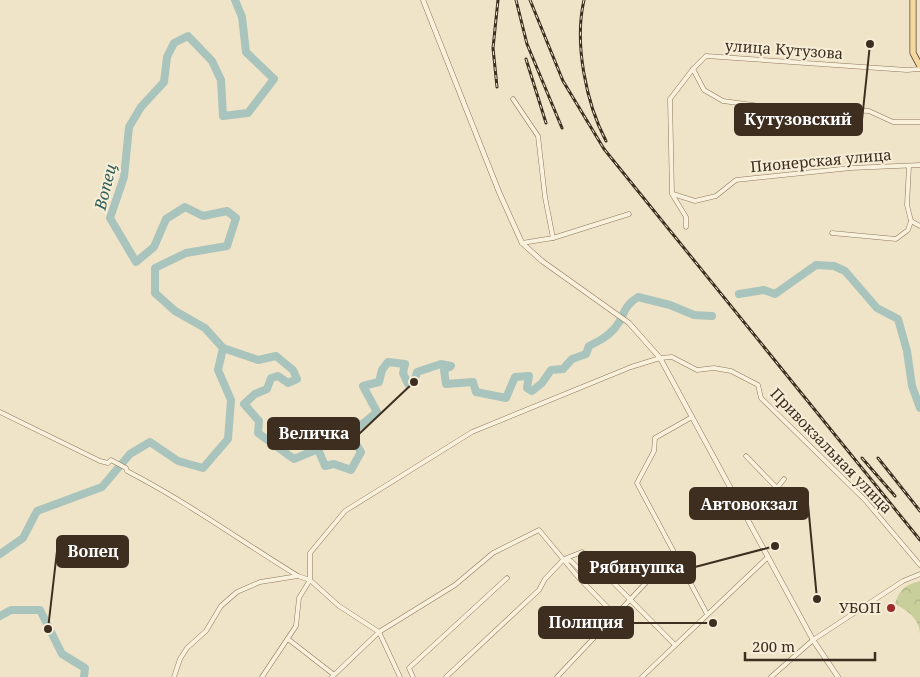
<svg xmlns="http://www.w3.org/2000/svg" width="920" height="677" font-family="'Noto Serif',serif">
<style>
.forest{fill:url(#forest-crowns)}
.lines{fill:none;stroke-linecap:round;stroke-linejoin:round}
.river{stroke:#a9c4bc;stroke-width:8}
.minor-casing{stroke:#8d765c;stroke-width:5}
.tertiary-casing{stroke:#8d765c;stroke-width:5.5}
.primary-casing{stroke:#5b4430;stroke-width:7}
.minor{stroke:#faf1dc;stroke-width:4}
.tertiary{stroke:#faf1dc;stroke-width:4.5}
.primary{stroke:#f3d9a0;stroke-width:5.5}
.rail-casing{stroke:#3d2e20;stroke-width:3}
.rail{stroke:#f7eed8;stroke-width:1;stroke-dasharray:4;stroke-linecap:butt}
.poi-dot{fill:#9e2a2b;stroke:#f7eed8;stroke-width:2}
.labels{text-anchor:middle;stroke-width:4;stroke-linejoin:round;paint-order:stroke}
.street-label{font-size:15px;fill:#3d2e20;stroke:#f7eed8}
.poi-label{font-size:15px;fill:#3d2e20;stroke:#f7eed8;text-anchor:end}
.water-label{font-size:16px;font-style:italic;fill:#2f5d5a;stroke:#f7eed8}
.leader{fill:none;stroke:#3d2e20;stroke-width:2}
.callout-dot{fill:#3d2e20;stroke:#f7eed8;stroke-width:2}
.callout{fill:#3d2e20;stroke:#3d2e20;stroke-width:2}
.callout-label{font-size:16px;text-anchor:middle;font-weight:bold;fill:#fff}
</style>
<defs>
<pattern id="forest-crowns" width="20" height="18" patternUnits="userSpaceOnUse" patternTransform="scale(1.25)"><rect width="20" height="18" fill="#c9cf9b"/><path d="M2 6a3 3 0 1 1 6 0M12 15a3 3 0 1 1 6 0" fill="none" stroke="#aeb285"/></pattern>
</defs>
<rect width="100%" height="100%" fill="#f0e4c8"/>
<path class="forest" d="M919,581H920V635C920,619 908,611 895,604C900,589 904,586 919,581Z"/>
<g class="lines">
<g class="river">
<path d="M739,294L764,290L775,294L816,265L834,266L845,271L877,308L898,319L907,351L912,386L920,408"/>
<path d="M223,348L258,360L276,356L293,370L297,379L288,383L278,376L271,378L267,389L255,394L244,404L259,421L258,433L294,459L318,449L325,466L334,464L351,470L361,452L350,434L377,412L363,386L379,382L382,370L388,362L405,364L403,373L408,384L414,382L417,372L441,364L451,366L444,370L446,384L473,382L476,392L506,398L515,377L529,376L527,388L532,391L542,383L551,370L563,369L572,359L586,354L589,346C599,341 607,337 615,328C626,315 621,308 638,297L670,305L694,315L712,316"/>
<path d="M0,554L23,538L37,511L102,487L130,454L150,442L178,461L203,468L228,439L231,400L218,370L223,348L205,328L175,311L155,293V268L186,253L227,246L236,218L227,211L203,216L185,207L166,219L154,247L136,262L110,218L124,177L129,127L141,107L164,82L167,57L174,43L188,36L212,61L221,80L223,116L248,113L274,79L246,52L242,17L235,0"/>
<path d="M0,616L11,610H40L62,654L85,668L84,677"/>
</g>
<defs>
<g id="minor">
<path d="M693,69L704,90L723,101L768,107L869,111L893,122H920"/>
<path d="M513,99L538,136L545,197L553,238L522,243"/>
<path d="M673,194L695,201L716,196L736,180L851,168L920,165"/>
<path d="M911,221L920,226"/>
<path d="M686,227V217L672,194L670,99L693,69L706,56L907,70L920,69"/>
<path d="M832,233L896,239L908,230L911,221L907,205L909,166"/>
<path d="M553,238L629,214"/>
<path d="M0,412L100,461L108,463L111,460L126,468L127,471C187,502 241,541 298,576"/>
<path d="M692,417L655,438L654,451L637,483L707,614"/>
<path d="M746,456L777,488"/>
<path d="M743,510L777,488L784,479"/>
<path d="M592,567L582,572L571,561L564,559L582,552L592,567H598L675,645"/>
<path d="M288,639L333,674"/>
<path d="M174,677L180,659L187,648L206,631L221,606L237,592L260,582L298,576L310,580L339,606L379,632L455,585L493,553L539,530L578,577L616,616"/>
<path d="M262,677L296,626L299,598L310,580V553L345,511L472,432L631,367L660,358L672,357L697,370L714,368L731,371L758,385L761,398L865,500L920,565"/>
<path d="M332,677L379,632L400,677"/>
<path d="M413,677L409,668L507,578"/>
<path d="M446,677L539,590L545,579L564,559"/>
<path d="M557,677L674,553"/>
<path d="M642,677L768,557"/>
<path d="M771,677L813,640L903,581L920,574"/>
</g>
<path id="tertiary" d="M423,0L499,192L522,243L542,261L629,323L660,358L813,640L838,677"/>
<path id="primary" d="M913,0V53L920,66"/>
</defs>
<use href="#minor" class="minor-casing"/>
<use href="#tertiary" class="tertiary-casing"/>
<use href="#primary" class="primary-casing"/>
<use href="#minor" class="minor"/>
<use href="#tertiary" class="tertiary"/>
<use href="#primary" class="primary"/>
<defs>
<g id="rail">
<path d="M516,0L527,44L562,128"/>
<path d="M530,0L563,81L604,149L920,540"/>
<path d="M584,0C574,43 586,103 606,141"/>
<path d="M526,59L546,123"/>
<path d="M497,87L493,48L498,0"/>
<path d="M862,458L895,496"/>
<path d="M878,458L920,511"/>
</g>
</defs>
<use href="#rail" class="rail-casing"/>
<use href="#rail" class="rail"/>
</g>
<circle class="poi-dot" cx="891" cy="608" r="5"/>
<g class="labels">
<g class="street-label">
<text transform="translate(784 50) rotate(4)" y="5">улица Кутузова</text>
<text transform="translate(821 161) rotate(-5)" y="5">Пионерская улица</text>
<text transform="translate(831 451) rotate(46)" y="5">Привокзальная улица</text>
</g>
<g class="poi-label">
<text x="881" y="613">УБОП</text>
</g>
<g class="water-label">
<text transform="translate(105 187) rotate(-76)" y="6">Вопец</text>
</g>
</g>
<path class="leader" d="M870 44L862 120M414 382L359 434M817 599L808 504M48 629L57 551M775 546L695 567M713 623L633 623"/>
<g class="callout-dot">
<circle cx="870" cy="44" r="5"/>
<circle cx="414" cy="382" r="5"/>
<circle cx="817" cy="599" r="5"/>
<circle cx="48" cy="629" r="5"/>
<circle cx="775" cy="546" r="5"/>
<circle cx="713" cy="623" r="5"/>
</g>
<g class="callout">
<rect x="735" y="104" width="127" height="31" rx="5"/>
<rect x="268" y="418" width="91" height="31" rx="5"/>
<rect x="690" y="488" width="118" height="31" rx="5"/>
<rect x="57" y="536" width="71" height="31" rx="5"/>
<rect x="579" y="552" width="116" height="31" rx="5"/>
<rect x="539" y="607" width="94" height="31" rx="5"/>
</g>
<g class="callout-label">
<text x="798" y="125">Кутузовский</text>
<text x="314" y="439">Величка</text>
<text x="749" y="510">Автовокзал</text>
<text x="93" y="557">Вопец</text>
<text x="637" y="573">Рябинушка</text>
<text x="586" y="628">Полиция</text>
</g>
<path d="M745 652v8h130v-8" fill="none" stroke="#3d2e20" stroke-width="2.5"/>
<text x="752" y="652" font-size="15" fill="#3d2e20" stroke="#f7eed8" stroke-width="4" paint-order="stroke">200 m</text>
</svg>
